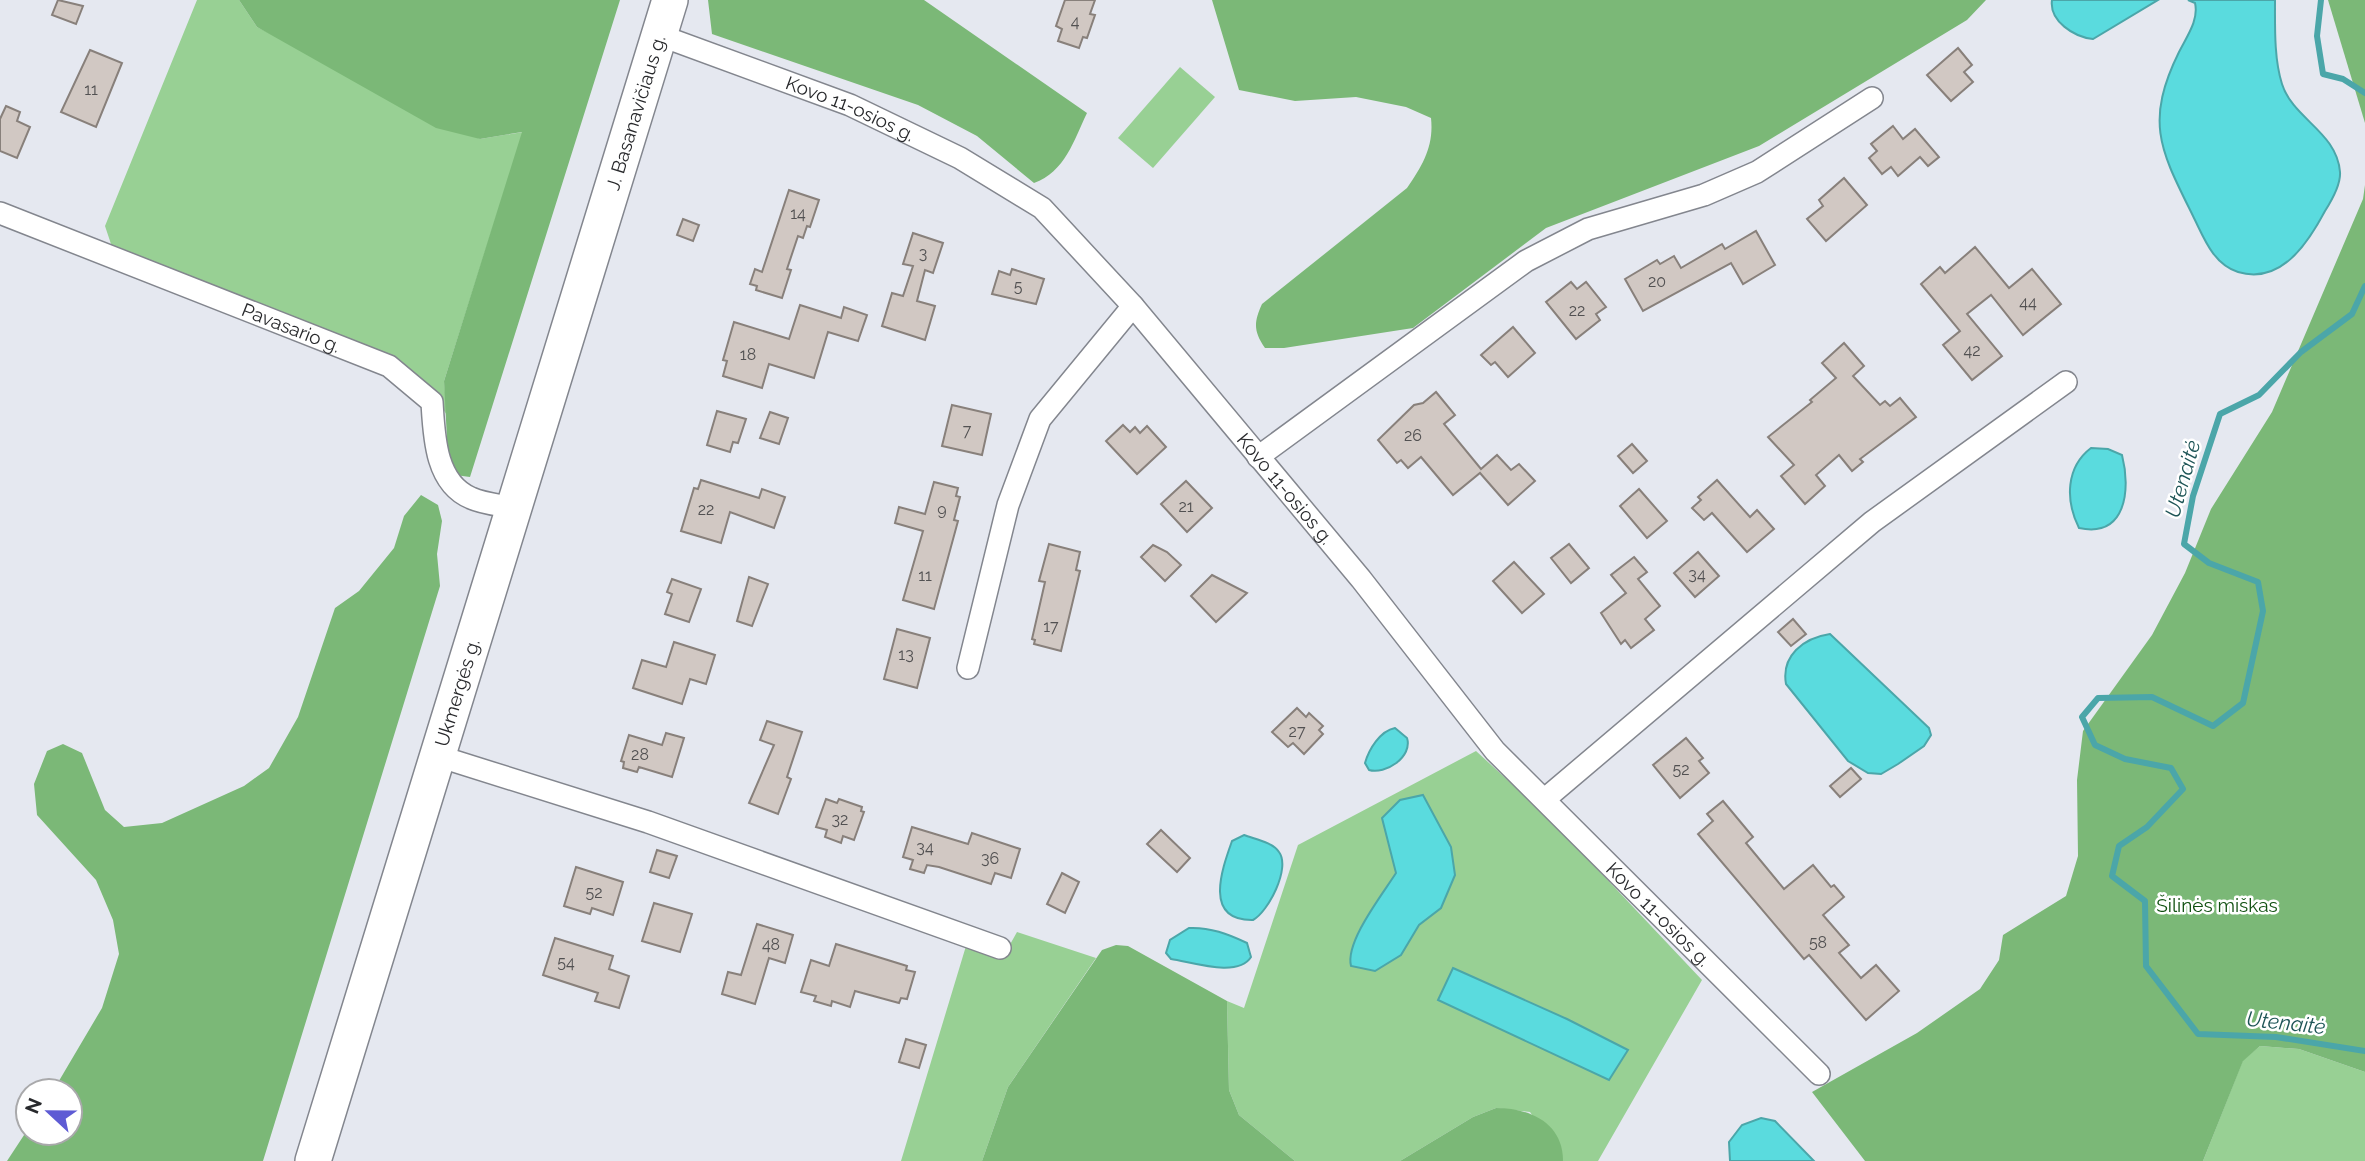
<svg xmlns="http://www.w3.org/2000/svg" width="2365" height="1161" font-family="Raleway,sans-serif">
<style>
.green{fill:#98d094}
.forest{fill:#7bb877}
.water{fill:#5adbde;stroke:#4ba6a9;stroke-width:2}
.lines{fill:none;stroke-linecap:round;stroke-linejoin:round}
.stream{stroke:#4ba6a9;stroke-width:6}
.building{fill:#d1c8c3;stroke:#88807b;stroke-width:2}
.minor-casing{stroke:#83868e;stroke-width:24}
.trunk-casing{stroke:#83868e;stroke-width:38}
.minor{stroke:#fff;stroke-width:21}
.trunk{stroke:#fff;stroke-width:35}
.labels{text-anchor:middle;stroke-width:5;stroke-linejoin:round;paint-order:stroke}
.number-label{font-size:16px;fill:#525152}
.street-label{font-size:19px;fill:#28292c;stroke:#fff}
.park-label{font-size:19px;fill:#105010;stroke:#fff}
.water-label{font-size:21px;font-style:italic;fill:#1d5456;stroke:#fff}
</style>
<rect width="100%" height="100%" fill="#e5e8f0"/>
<g class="green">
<path d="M197,0H239L257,27L480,139L523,132L444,381L447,415L422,380L387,356L113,250L105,226Z"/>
<path d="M1180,67L1215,97L1153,168L1118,138Z"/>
<path d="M1476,751L1551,820L1702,980L1598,1161H1563L1530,1112L1496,1108L1473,1117L1400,1161H1295L1239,1115L1229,1090L1227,1001L1244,1008L1298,845Z"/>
<path d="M1017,932L1096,958L1008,1087L982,1161H901L966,946L1003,957Z"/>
<path d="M2260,1046L2299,1049L2365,1072V1161H2203L2243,1060Z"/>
</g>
<g class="forest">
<path d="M239,0H620L470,477L455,475L448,459L444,381L522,132L480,139L436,128L257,27Z"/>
<path d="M708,0H924L1087,113C1074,140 1065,172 1034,183L977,136L918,105L712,34Z"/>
<path d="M1212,0H1986L1967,20L1759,146L1546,228L1413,328L1284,348H1265C1253,331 1254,322 1262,304L1407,188C1423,165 1434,146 1431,118L1406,107L1356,97L1295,101L1239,90Z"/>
<path d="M2328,0H2365V123Z"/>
<path d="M2365,185V1072L2299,1049L2260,1046L2243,1061L2203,1161H1865L1812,1092L1917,1033L1980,989L1999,960L2003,935L2066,896L2078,856L2077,780L2083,731L2152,635L2185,573L2211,509L2272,412L2363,199Z"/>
<path d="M421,495L438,505L442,521L437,554L440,586L263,1161H7L28,1129V1133H70V1091H53L102,1008L119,954L113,920L96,880L37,815L34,784L47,751L63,744L82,753L105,810L124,827L162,823L244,786L269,768L298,717L335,608L359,591L394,548L404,516Z"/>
<path d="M1116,945L1128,946L1227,1001L1229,1090L1239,1115L1295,1161H982L1008,1087L1102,950Z"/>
<path d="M1496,1108C1530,1108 1563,1123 1563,1161H1400L1473,1117Z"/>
</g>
<g class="water">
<path d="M2052,0H2158L2093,39C2074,37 2049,21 2052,0Z"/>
<path d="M2188,0H2275C2275,27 2274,59 2282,84C2293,119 2337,132 2340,172C2341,185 2332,200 2325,211C2308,243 2281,285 2238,272C2213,264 2204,238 2193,216C2161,151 2144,123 2179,52C2187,36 2199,20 2195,3Z"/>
<path d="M2091,448L2108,449L2122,455C2131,490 2126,538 2079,528C2065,500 2066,467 2091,448Z"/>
<path d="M1830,634L1929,728L1931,735L1924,746L1898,764L1881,774L1868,773L1848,761L1786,684C1781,656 1803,638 1830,634Z"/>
<path d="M1395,728L1407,738C1413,757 1385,775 1369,770L1365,763C1369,749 1380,731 1395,728Z"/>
<path d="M1423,795L1451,847L1455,875L1441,908L1419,925L1401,955L1375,971L1351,966C1345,942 1382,895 1396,873L1382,818L1400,800Z"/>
<path d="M1244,835C1254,839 1273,842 1279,852C1291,868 1268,912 1253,920C1203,921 1222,869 1232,841Z"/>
<path d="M1189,928C1210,927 1228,934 1247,943L1251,957C1238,978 1192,962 1171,959L1166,953L1170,940Z"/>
<path d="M1453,968L1567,1019L1628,1050L1609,1080L1438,1000Z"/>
<path d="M1761,1118L1775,1121L1814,1161H1730L1729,1142L1742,1125Z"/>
</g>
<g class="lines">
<g class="stream">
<path d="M2321,0L2317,36L2323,74L2343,79L2365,93"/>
<path d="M2365,286L2352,314L2301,352L2259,395L2220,414L2193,496L2184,544L2209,563L2258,582L2263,611L2243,703L2213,726L2152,697L2098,698L2082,717L2095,745L2125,759L2171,768L2183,789L2147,827L2119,846L2112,876L2145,901L2146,966L2198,1034L2276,1037L2365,1051"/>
</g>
</g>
<g class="building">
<path d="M58,0L83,6L76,24L52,15Z"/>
<path d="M1065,0H1095L1090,14L1095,15L1087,38L1083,37L1079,48L1058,41L1062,29L1056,26Z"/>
<path d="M1958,48L1972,65L1964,72L1973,82L1951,101L1927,75Z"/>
<path d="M90,50L122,63L96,127L61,112Z"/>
<path d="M6,106L20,112L17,121L30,127L17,158L0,151V119Z"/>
<path d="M1893,126L1903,139L1915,129L1939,157L1928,166L1920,157L1898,176L1891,167L1882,174L1869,158L1877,151L1871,144Z"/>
<path d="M1844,178L1867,205L1826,241L1807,219L1823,206L1819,200Z"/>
<path d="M789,190L819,200L810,227L807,226L803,238L798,236L787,269L791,270L782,298L756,290L757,286L750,284L755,269L762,272Z"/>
<path d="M683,219L699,225L693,241L677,235Z"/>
<path d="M1756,231L1775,265L1743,284L1731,263L1643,311L1625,279L1657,260L1660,264L1674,256L1681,268L1722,244L1725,249Z"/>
<path d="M913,233L943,243L933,273L925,270L917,301L935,306L925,340L882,326L892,293L903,296L913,266L903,264Z"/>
<path d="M1975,247L2009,288L2032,269L2061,304L2023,335L1991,295L1967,314L2002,356L1972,380L1943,345L1960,331L1921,284L1940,267L1945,273Z"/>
<path d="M1012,269L1044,279L1036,304L992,294L999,271L1010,275Z"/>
<path d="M1571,282L1577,289L1586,282L1606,307L1596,314L1600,320L1576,339L1546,302Z"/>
<path d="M800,305L841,318L844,307L867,315L858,341L828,332L814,378L769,364L762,388L723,376L727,361L723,360L734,322L789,339Z"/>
<path d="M1513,327L1535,353L1508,377L1495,362L1491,365L1481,355Z"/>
<path d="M1844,343L1864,366L1853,376L1880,405L1885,401L1890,406L1900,398L1916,417L1860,459L1863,462L1852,471L1839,455L1816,475L1825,486L1805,504L1781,476L1794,465L1768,437L1812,402L1810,400L1836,378L1822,363Z"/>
<path d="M1436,392L1455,415L1444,424L1481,469L1497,455L1511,470L1519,464L1535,481L1508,505L1480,473L1453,495L1421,457L1408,468L1401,460L1397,463L1378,440L1414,405L1423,403Z"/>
<path d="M952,405L991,414L982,455L942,446Z"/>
<path d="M717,411L746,419L738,443L733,442L730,452L707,445Z"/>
<path d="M770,412L788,418L779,444L760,438Z"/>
<path d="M1123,425L1130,432L1135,427L1140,433L1147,426L1166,447L1137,474L1106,441Z"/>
<path d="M1632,444L1647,461L1633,473L1618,456Z"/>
<path d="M701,480L759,498L762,489L785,497L774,528L730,512L721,543L681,531L694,488L698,489Z"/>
<path d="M1717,480L1750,517L1757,510L1774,529L1747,552L1712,513L1704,520L1692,508L1701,500L1698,497Z"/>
<path d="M1186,481L1212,508L1187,532L1161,504Z"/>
<path d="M934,482L958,488L956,496L960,497L954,520L958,521L934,609L903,600L923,531L895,523L899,507L925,514Z"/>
<path d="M1639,489L1667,521L1647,538L1620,506Z"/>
<path d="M1049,544L1080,552L1076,570L1080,571L1061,651L1034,644L1035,640L1032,639L1045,582L1039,581Z"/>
<path d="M1569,544L1589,568L1571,583L1551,558Z"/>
<path d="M1153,545L1167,552L1181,565L1165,581L1141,557Z"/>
<path d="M1698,552L1719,576L1695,597L1674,573Z"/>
<path d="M1634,557L1647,572L1638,579L1660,606L1645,619L1654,630L1631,648L1625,640L1621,644L1601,613L1626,593L1611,575Z"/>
<path d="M1514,562L1544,594L1522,613L1493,581Z"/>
<path d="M1212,575L1247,593L1216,622L1191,596Z"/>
<path d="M749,577L768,584L752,626L737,621Z"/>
<path d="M672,579L701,589L689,622L665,614L672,594L667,592Z"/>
<path d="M1793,619L1806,634L1791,646L1778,632Z"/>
<path d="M897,629L930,638L917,688L884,679Z"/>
<path d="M674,642L715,655L706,684L690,679L682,704L633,688L642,660L666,667Z"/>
<path d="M1297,708L1306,717L1309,713L1323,726L1319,730L1323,734L1304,754L1293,743L1288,747L1272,732Z"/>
<path d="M767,721L802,732L787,777L791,779L778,814L749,803L774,745L760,740Z"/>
<path d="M666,733L684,738L672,777L639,767L637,772L623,768L624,762L621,761L629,735L662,745Z"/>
<path d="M1686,738L1703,758L1699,761L1709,773L1680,798L1653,765Z"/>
<path d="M1851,768L1861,779L1840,797L1830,786Z"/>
<path d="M826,799L837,803L839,799L862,807L861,811L864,812L854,840L843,836L841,843L825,837L827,830L816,827Z"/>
<path d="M1723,801L1753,837L1746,843L1784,889L1813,865L1831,887L1834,885L1844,897L1823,915L1849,945L1839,953L1861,978L1876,965L1899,991L1866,1020L1809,955L1804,959L1698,834L1713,821L1707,814Z"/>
<path d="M912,827L968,844L972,833L1020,849L1011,878L995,873L991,884L939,867L927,865L924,873L910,869L913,860L903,857Z"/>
<path d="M1161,830L1190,858L1177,872L1147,844Z"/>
<path d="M657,850L677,856L669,878L650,872Z"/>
<path d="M576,867L623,882L613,915L592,908L590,914L564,906Z"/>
<path d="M1062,873L1079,882L1065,913L1047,904Z"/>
<path d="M654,903L692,914L680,952L642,941Z"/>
<path d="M757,924L793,935L785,963L769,958L755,1004L722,994L728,972L741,975Z"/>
<path d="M555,938L613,956L609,969L629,976L619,1008L595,1001L598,993L543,975Z"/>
<path d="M836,944L907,966L906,970L915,972L907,999L901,998L899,1003L855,991L850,1007L832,1001L831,1006L814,1001L816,996L801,992L811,960L829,966Z"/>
<path d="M906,1039L926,1045L919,1068L899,1062Z"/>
</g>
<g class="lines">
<defs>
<g id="minor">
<path id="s1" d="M659,35L850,105L960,158L1042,208L1133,306L1361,579L1495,751L1819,1074"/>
<path id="s2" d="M0,213L389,366L432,402C434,435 435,483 471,498C484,504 501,505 514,508"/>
<path d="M1258,457L1526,261L1588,229L1704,195L1757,172L1872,98"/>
<path d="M968,668L1008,505L1040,419L1133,306"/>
<path d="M438,756L648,822L1000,948"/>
<path d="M1545,799L1872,522L2066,382"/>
</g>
<g id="trunk">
<path id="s3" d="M313,1161L670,0"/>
</g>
</defs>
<use href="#minor" class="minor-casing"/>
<use href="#trunk" class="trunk-casing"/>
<use href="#minor" class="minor"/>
<use href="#trunk" class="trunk"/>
</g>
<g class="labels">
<g class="number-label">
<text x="1075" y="27">4</text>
<text x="91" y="95">11</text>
<text x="798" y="219">14</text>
<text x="923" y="259">3</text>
<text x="1657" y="287">20</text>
<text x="1018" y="292">5</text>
<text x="2028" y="308">44</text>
<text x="1577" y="316">22</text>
<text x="1972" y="356">42</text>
<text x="748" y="360">18</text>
<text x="967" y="436">7</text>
<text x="1413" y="441">26</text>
<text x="1186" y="512">21</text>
<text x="706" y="515">22</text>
<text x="942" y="515">9</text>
<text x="1697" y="580">34</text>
<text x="925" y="581">11</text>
<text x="1051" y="632">17</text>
<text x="906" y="660">13</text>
<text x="1297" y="737">27</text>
<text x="640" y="760">28</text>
<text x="1681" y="775">52</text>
<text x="840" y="825">32</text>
<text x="925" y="853">34</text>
<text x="990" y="864">36</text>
<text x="594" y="898">52</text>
<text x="1818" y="948">58</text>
<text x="771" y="950">48</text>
<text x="566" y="968">54</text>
</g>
<g class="street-label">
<text dy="7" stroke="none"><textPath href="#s1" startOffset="205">Kovo 11-osios g.</textPath></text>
<text dy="7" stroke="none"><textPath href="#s3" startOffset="1097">J. Basanavičiaus g.</textPath></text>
<text dy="7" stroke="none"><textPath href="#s2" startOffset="313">Pavasario g.</textPath></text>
<text dy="7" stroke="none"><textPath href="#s1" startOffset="793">Kovo 11-osios g.</textPath></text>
<text dy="7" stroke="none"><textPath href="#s3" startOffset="490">Ukmergės g.</textPath></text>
<text dy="7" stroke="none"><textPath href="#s1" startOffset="1360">Kovo 11-osios g.</textPath></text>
</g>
<g class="park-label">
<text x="2217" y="912">Šilinės miškas</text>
</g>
<g class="water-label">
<text transform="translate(2183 479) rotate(-74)" y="7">Utenaitė</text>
<text transform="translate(2286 1023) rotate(6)" y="7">Utenaitė</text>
</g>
</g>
<g transform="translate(49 1112) rotate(292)"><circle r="33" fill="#ffffff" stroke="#a9a9ab" stroke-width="2"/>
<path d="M0-5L12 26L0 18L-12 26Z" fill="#5e5bd4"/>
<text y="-10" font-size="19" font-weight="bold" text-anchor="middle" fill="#28292c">N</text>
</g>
</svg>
